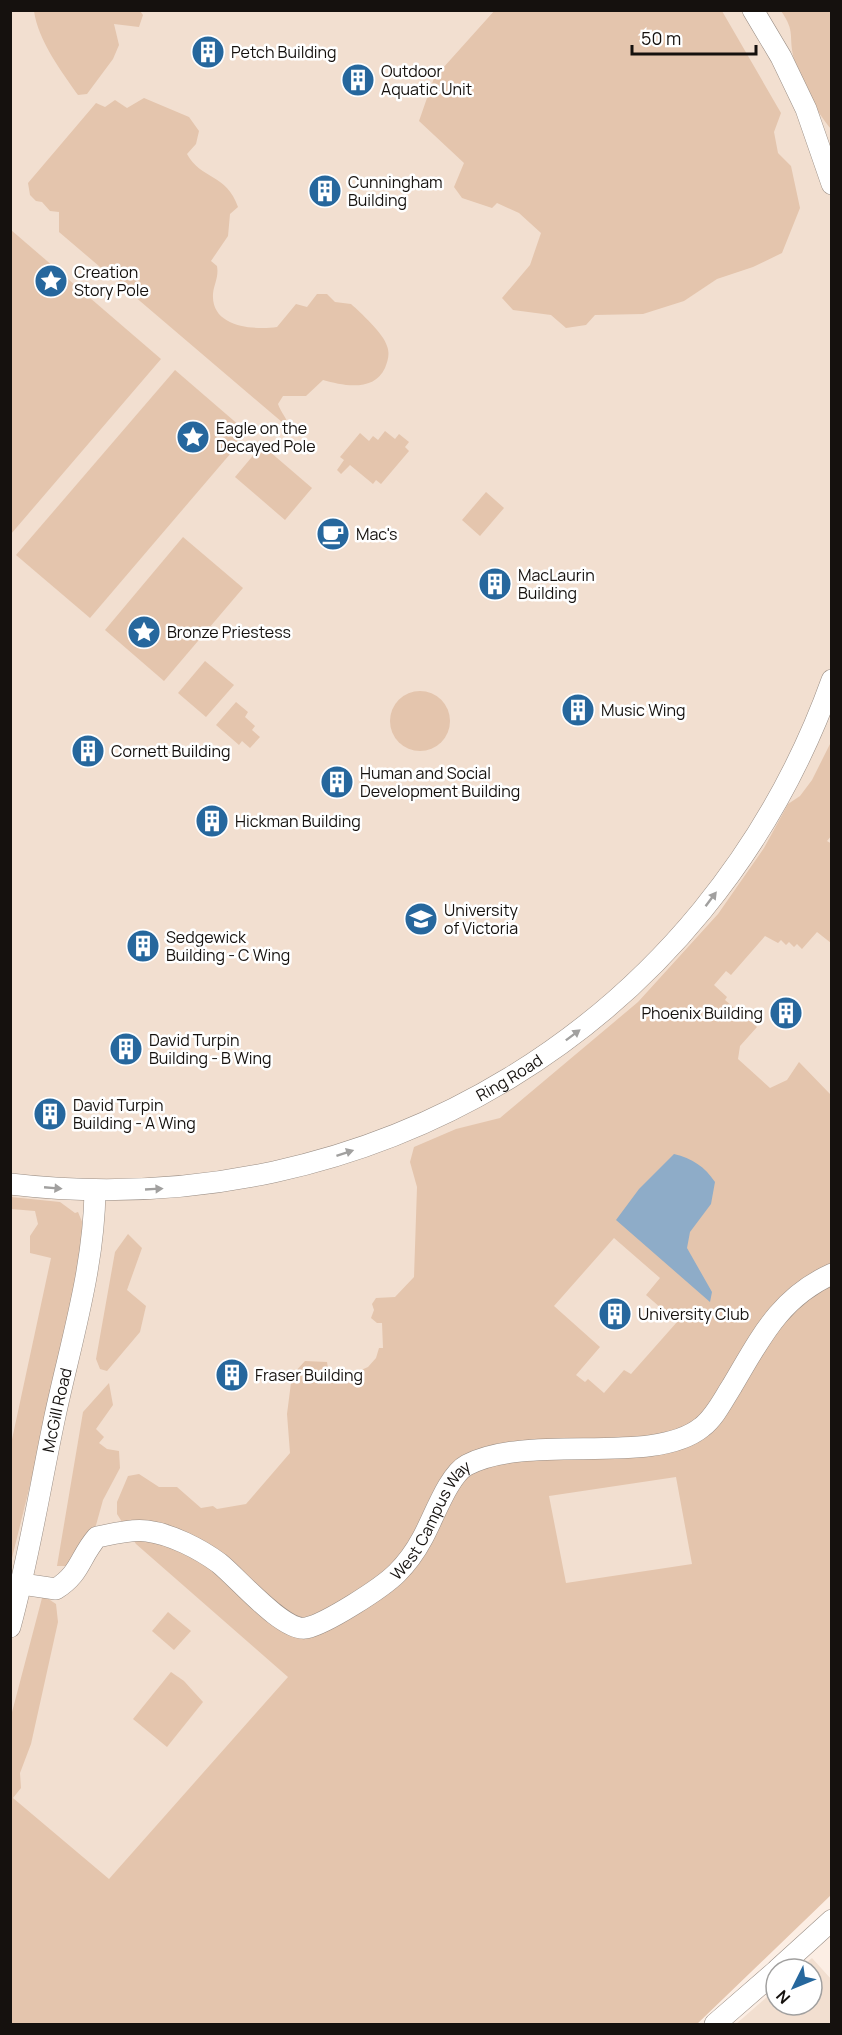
<svg xmlns="http://www.w3.org/2000/svg" width="842" height="2035" font-family="Manrope,sans-serif">
<style>
.built{fill:#f2dfd0}
.green{fill:#e4c5ad;fill-rule:evenodd}
.water{fill:#8eacc8}
.lines{fill:none;stroke-linecap:round;stroke-linejoin:round}
.minor-casing{stroke:#9a8e85;stroke-width:22}
.minor{stroke:#fff;stroke-width:21}
.oneway{fill:#a1a09f}
.labels{text-anchor:middle;stroke-width:5;stroke-linejoin:round;paint-order:stroke}
.poi-label{font-size:16px;fill:#15110e;stroke:#fff;text-anchor:start}
.street-label{font-size:16px;fill:#15110e;stroke:#fff}
</style>
<rect width="100%" height="100%" fill="#fceee4"/>
<g class="built">
<path d="M11,11H831V1828L11,2024Z"/>
<path d="M812,1958L831,1979V2024H736L776,1989V2005H812V1969H799Z"/>
</g>
<g class="green">
<path d="M495,10L722,11L781,113L774,132L778,153L791,166L800,208L782,253L753,267L717,279L684,301L643,314L595,315L586,325L566,328L551,315L513,310L502,298L530,265L541,233L519,213L497,203L492,208L462,198L454,187L464,163L419,121L434,78Z"/>
<path d="M140,11L143,15L139,27L114,24L119,45L113,59L87,94L78,95C61,71 38,40 34,11Z"/>
<path d="M781,11H831V129C816,111 800,82 794,59C788,36 796,32 781,11Z"/>
<path d="M144,98L189,117L199,131L196,144L187,154C200,179 227,174 238,207L230,214L228,236L211,261L217,266C219,277 214,284 213,294C211,328 255,330 277,327L296,304L307,307L317,294H327L335,302L351,304C360,312 384,334 387,346C390,354 388,360 385,368C374,392 344,386 323,380L306,396H283L278,404C281,413 288,419 289,428L59,232V212L50,211L42,202L36,201L30,195L28,183L96,103L105,107L115,100L127,108Z"/>
<path d="M11,230L161,359L11,534Z"/>
<path d="M175,370L248,433L90,618L16,555Z"/>
<path d="M385,431L395,439L399,434L409,442L405,447L409,451L381,484L376,480L373,484L350,465L341,474L337,470L344,460L340,457L360,433L369,441L373,436L378,440Z"/>
<path d="M262,445L312,488L285,520L235,477Z"/>
<path d="M486,492L504,508L480,536L462,520Z"/>
<path d="M183,537L243,588L164,681L105,630Z"/>
<path d="M205,661L234,685L206,717L178,693Z"/>
<circle cx="420" cy="721" r="30"/>
<path d="M236,702L248,712L245,717L255,726L252,730L260,737L250,748L242,741L239,745L216,725Z"/>
<path d="M831,742L832,835L827,841L832,844L831,943L817,932L802,949L797,944L794,947L789,942L786,945L781,940L778,943L765,936L731,975L726,971L714,985L727,997L725,1000L757,1027L740,1046L738,1059L770,1088L787,1080L799,1062L831,1095V1895L697,2024H11V1716L42,1598H47L56,1604L58,1622L31,1744L20,1773L21,1788L13,1798L109,1879L288,1677L136,1544L117,1514V1502L128,1476L139,1474L159,1487H177L201,1508L213,1506L217,1509L246,1504L290,1453L287,1414L292,1375L305,1361L327,1362L328,1369L334,1378H359V1371L368,1367L376,1358L379,1348H383L382,1323H377L371,1318L374,1310L372,1304L376,1298L395,1297L414,1277L417,1187L410,1162L414,1147L456,1129L500,1118L638,1002L718,914L764,848L788,804L800,796L812,780ZM614,1238L660,1278L646,1295L677,1322L631,1374L624,1370L604,1393L588,1379L585,1382L576,1375L600,1347L554,1306ZM676,1477L692,1564L566,1583L549,1496Z"/>
<path d="M11,1197L60,1202L75,1213L78,1212L85,1229L83,1248L49,1408L11,1562V1444L51,1258L30,1253V1236L38,1224L35,1211L11,1209Z"/>
<path d="M128,1234L142,1248L127,1290L146,1306L140,1332L107,1371L100,1369L96,1359L115,1252Z"/>
<path d="M109,1383L113,1405L96,1429L104,1437L99,1443L107,1449L119,1451L120,1468L103,1500L93,1536L71,1566H57L83,1412Z"/>
<path d="M168,1612L191,1631L174,1650L152,1631Z"/>
<path d="M171,1672L184,1681L203,1702L167,1747L133,1719Z"/>
</g>
<path class="water" d="M674,1154C692,1158 705,1167 715,1182L711,1204L690,1232L687,1248L712,1292L710,1302L616,1220L639,1189Z"/>
<g class="lines">
<defs>
<g id="minor">
<path d="M753,10L781,57L806,109L832,184"/>
<path id="s1" d="M10,1184C372,1227 708,1025 832,680"/>
<path id="s2" d="M22,1584L56,1589C81,1573 79,1558 97,1537C112,1534 132,1529 147,1531C171,1534 200,1549 219,1563C238,1578 283,1632 306,1628C326,1624 382,1588 397,1573C407,1563 415,1552 422,1539C433,1520 448,1475 467,1465C531,1432 653,1467 702,1427C715,1417 723,1400 732,1386C760,1339 779,1298 832,1274"/>
<path id="s3" d="M10,1627C29,1558 40,1487 55,1416C71,1342 94,1268 95,1191"/>
<path d="M778,1969L832,1920"/>
<path d="M715,2024L776,1971"/>
</g>
</defs>
<use href="#minor" class="minor-casing"/>
<use href="#minor" class="minor"/>
</g>
<defs><path id="oneway-solid" d="M-6-.8H1V-3.2L6.5 0L1 3.2V.8H-6Z" transform="scale(1.5)"/></defs>
<g class="oneway">
<use href="#oneway-solid" transform="translate(711 899) rotate(-53)"/>
<use href="#oneway-solid" transform="translate(573 1035) rotate(-37)"/>
<use href="#oneway-solid" transform="translate(345 1153) rotate(-18)"/>
<use href="#oneway-solid" transform="translate(53 1188) rotate(5)"/>
<use href="#oneway-solid" transform="translate(154 1189) rotate(-3)"/>
</g>
<defs>
<symbol id="building-disc" viewBox="-11 -11 22 22"><circle r="9.5" fill="#26679d" stroke="#fff"/><path d="M-4-6H4V6H1V3H-1V6H-4ZM-2.5-4.3h1.7v1.8h-1.7ZM.8-4.3h1.7v1.8H.8ZM-2.5-1h1.7V.8h-1.7ZM.8-1h1.7V.8H.8Z" fill="#fff"/></symbol>
<symbol id="sight-disc" viewBox="-11 -11 22 22"><circle r="9.5" fill="#26679d" stroke="#fff"/><path d="M0-6L1.8-2.2L6-1.7L2.9 1.2L3.7 5.4L0 3.3L-3.7 5.4L-2.9 1.2L-6-1.7L-1.8-2.2Z" fill="#fff"/></symbol>
<symbol id="cafe-disc" viewBox="-11 -11 22 22"><circle r="9.5" fill="#26679d" stroke="#fff"/><path d="M-5.5-4.5H6V0H3Q3 3.5 0 3.5H-2.5Q-5.5 3.5-5.5 0ZM3-3.2v2h1.7v-2ZM-6 4.5H4V6H-6Z" fill="#fff"/></symbol>
<symbol id="university-disc" viewBox="-11 -11 22 22"><circle r="9.5" fill="#26679d" stroke="#fff"/><path d="M0-5L7-2L0 1L-7-2ZM-4 1L0 2.5L4 1V4Q0 6-4 4Z" fill="#fff"/></symbol>
</defs>
<g fill-rule="evenodd">
<use href="#building-disc" x="189" y="33" width="38" height="38"/>
<use href="#building-disc" x="339" y="61" width="38" height="38"/>
<use href="#building-disc" x="306" y="172" width="38" height="38"/>
<use href="#sight-disc" x="32" y="262" width="38" height="38"/>
<use href="#sight-disc" x="174" y="418" width="38" height="38"/>
<use href="#cafe-disc" x="314" y="515" width="38" height="38"/>
<use href="#building-disc" x="476" y="565" width="38" height="38"/>
<use href="#sight-disc" x="125" y="613" width="38" height="38"/>
<use href="#building-disc" x="559" y="691" width="38" height="38"/>
<use href="#building-disc" x="69" y="732" width="38" height="38"/>
<use href="#building-disc" x="318" y="763" width="38" height="38"/>
<use href="#building-disc" x="193" y="802" width="38" height="38"/>
<use href="#university-disc" x="402" y="900" width="38" height="38"/>
<use href="#building-disc" x="124" y="927" width="38" height="38"/>
<use href="#building-disc" x="767" y="994" width="38" height="38"/>
<use href="#building-disc" x="107" y="1030" width="38" height="38"/>
<use href="#building-disc" x="31" y="1095" width="38" height="38"/>
<use href="#building-disc" x="596" y="1295" width="38" height="38"/>
<use href="#building-disc" x="213" y="1356" width="38" height="38"/>
</g>
<g class="labels">
<g class="poi-label">
<text x="231" y="58">Petch Building</text>
<text x="381" y="77">Outdoor<tspan x="381" dy="18">Aquatic Unit</tspan></text>
<text x="348" y="188">Cunningham<tspan x="348" dy="18">Building</tspan></text>
<text x="74" y="278">Creation<tspan x="74" dy="18">Story Pole</tspan></text>
<text x="216" y="434">Eagle on the<tspan x="216" dy="18">Decayed Pole</tspan></text>
<text x="356" y="540">Mac's</text>
<text x="518" y="581">MacLaurin<tspan x="518" dy="18">Building</tspan></text>
<text x="167" y="638">Bronze Priestess</text>
<text x="601" y="716">Music Wing</text>
<text x="111" y="757">Cornett Building</text>
<text x="360" y="779">Human and Social<tspan x="360" dy="18">Development Building</tspan></text>
<text x="235" y="827">Hickman Building</text>
<text x="444" y="916">University<tspan x="444" dy="18">of Victoria</tspan></text>
<text x="166" y="943">Sedgewick<tspan x="166" dy="18">Building - C Wing</tspan></text>
<text x="763" y="1019" text-anchor="end">Phoenix Building</text>
<text x="149" y="1046">David Turpin<tspan x="149" dy="18">Building - B Wing</tspan></text>
<text x="73" y="1111">David Turpin<tspan x="73" dy="18">Building - A Wing</tspan></text>
<text x="638" y="1320">University Club</text>
<text x="255" y="1381">Fraser Building</text>
</g>
<g class="street-label">
<text dy="6" stroke="none"><textPath href="#s1" startOffset="520">Ring Road</textPath></text>
<text dy="6" stroke="none"><textPath href="#s3" startOffset="222">McGill Road</textPath></text>
<text dy="6" stroke="none"><textPath href="#s2" startOffset="512">West Campus Way</textPath></text>
</g>
</g>
<rect width="842" height="2035" fill="none" stroke="#15110e" stroke-width="24"/>
<g transform="translate(794 1987) rotate(227)"><circle r="28" fill="#ffffff" stroke="#a1a09f" stroke-width="1.5"/>
<path d="M0-4.5L10 22L0 15L-10 22Z" fill="#26679d"/>
<text y="-9" font-size="16" font-weight="bold" text-anchor="middle" fill="#15110e">N</text>
</g>
<path d="M632 45v9h124v-9" fill="none" stroke="#15110e" stroke-width="3"/>
<text x="641" y="45" font-size="18" fill="#15110e" stroke="#ffffff" stroke-width="4.5" paint-order="stroke">50 m</text>
</svg>
